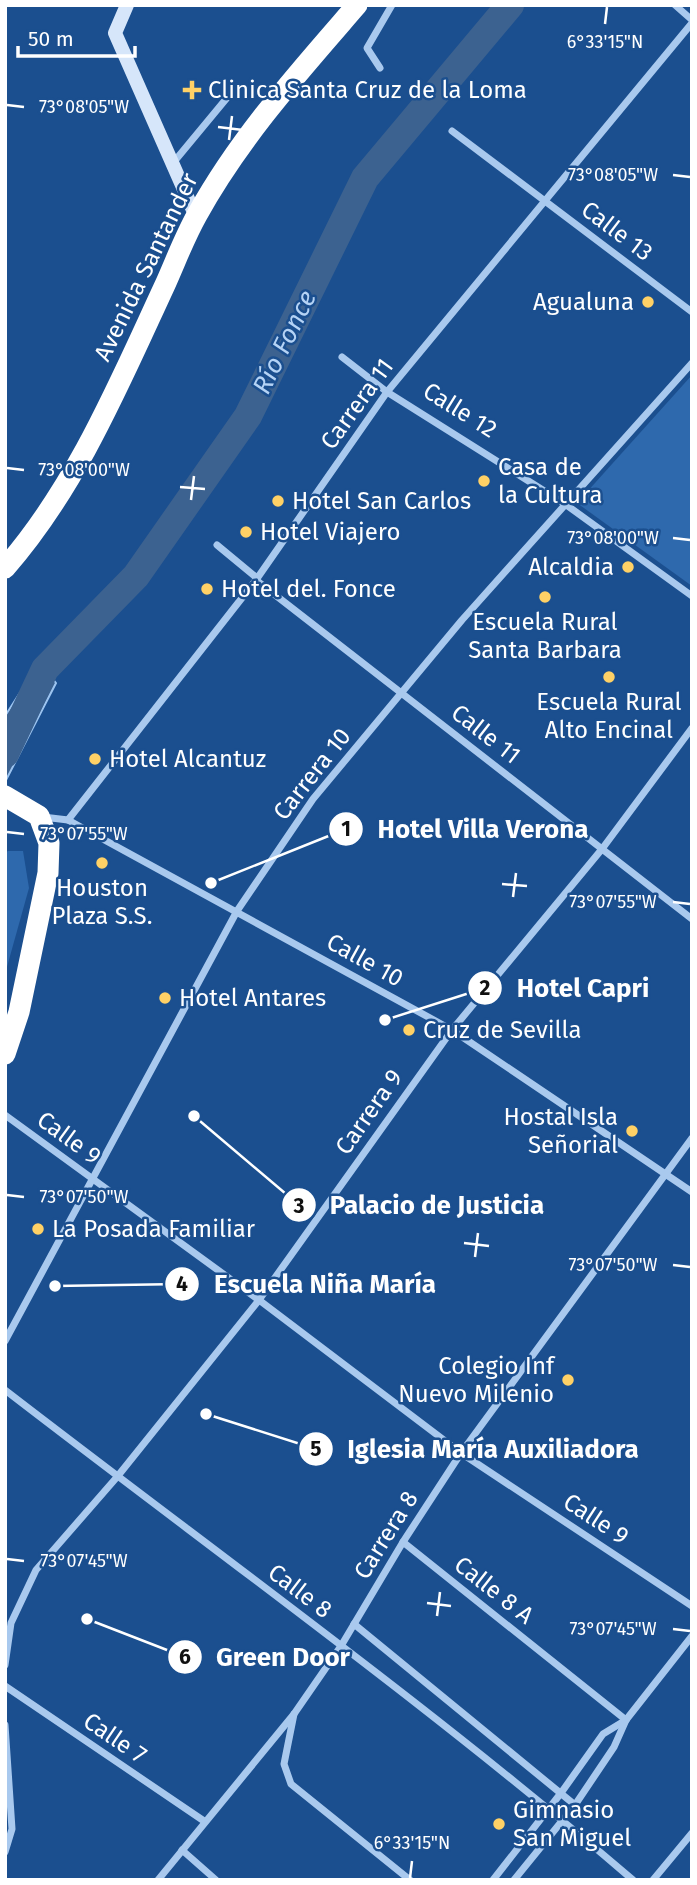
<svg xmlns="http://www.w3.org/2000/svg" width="697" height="1885" font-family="'Fira Sans',sans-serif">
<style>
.green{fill:#2e69ad}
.water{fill:#3c6290;stroke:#9cc4f0;stroke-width:2}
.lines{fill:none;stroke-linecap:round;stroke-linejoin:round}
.river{stroke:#3c6290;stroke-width:28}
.street{stroke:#a9c9ee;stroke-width:7}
.secondary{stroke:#d6e6fa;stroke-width:14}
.highway{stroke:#fff;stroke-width:21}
.ticks{fill:none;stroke:#fff;stroke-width:2.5}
.poi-dot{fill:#ffd166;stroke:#1b4f8f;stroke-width:2.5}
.labels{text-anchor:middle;stroke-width:5;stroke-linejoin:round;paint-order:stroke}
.poi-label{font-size:24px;fill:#fff;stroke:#1b4f8f;text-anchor:start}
.street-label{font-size:24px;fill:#fff;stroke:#1b4f8f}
.water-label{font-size:26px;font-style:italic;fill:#b5d3f5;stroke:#1b4f8f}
.ticks-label{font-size:18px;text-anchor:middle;fill:#fff;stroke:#1b4f8f;stroke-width:5;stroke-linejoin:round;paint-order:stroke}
.leader{fill:none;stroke:#fff;stroke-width:2.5}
.callout-dot{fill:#fff;stroke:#1b4f8f;stroke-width:2.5}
.mark-label{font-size:21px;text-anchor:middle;font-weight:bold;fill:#111}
.callout-label{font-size:26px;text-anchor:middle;font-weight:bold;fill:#fff;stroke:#1b4f8f;stroke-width:5;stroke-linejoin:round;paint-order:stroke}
</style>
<rect width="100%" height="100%" fill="#1b4f8f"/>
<g class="green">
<path d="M692,375V586L577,503Z"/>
<path d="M8,851H23L29,888L5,974V853Z"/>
</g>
<path class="water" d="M45,669L56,683L5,782V716L34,671Z"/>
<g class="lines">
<path class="river" d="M5,754L45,669L136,576L248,416L365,178L510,5"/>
<g class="street">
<path d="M675,5L692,20"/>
<path d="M380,68L367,48L392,5"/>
<path d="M452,131L692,312"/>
<path d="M173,163L231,93"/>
<path d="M342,357L387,392L565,504L692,596"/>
<path d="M217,545L257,578"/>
<path d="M256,580L692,919"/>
<path d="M43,817L68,820L452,1030L692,1192"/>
<path d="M68,820L256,580L387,392L692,23"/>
<path d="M5,1115L259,1300L461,1453L692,1606"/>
<path d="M5,1341L237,911L313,799L462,620L692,363"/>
<path d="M5,1390C215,1552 431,1707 633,1880"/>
<path d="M403,1542L626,1720"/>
<path d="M354,1624L575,1805"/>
<path d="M5,1665L11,1623L36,1570L117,1477L259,1300L452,1030L602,849L692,728"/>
<path d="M5,1686L204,1821"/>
<path d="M294,1714L284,1764L291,1784L410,1880"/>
<path d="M5,1725L12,1829L5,1852"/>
<path d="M182,1850L216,1880"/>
<path d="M158,1880L294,1714L341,1646L403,1542L461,1453L692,1138"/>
<path d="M493,1880L561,1793L603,1734L626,1720"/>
<path d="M514,1880L575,1805L614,1747L626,1720L692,1636"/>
<path d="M653,1880L692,1833"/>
</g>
<path class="secondary" d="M127,5L115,33L196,217"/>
<g class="highway">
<path d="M5,568C76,487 119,384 164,287C175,263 184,238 197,215C240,137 299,72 357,5"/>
<path d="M5,796L39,816L49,843L48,873L19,1012L5,1054"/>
</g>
</g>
<path class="ticks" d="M605,24L607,7M7,105L24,107M218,127L243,130M229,140L232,116M673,175L690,177M7,468L24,470M180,487L205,489M191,500L194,476M673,538L690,540M7,832L24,834M502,884L527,886M513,897L516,873M673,902L690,904M7,1195L24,1197M464,1243L489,1246M475,1257L478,1233M673,1265L690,1267M7,1559L24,1561M427,1603L451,1606M437,1616L440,1592M673,1629L690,1631M410,1878L412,1861"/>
<g class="poi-dot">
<path d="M188.5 79.5h7v7h7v7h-7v7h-7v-7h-7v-7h7z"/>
<circle cx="648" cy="302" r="7"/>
<circle cx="484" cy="481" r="7"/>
<circle cx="278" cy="501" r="7"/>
<circle cx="246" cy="532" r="7"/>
<circle cx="628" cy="567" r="7"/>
<circle cx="207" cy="589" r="7"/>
<circle cx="545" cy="597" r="7"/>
<circle cx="609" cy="677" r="7"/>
<circle cx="95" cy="759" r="7"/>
<circle cx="102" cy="863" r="7"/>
<circle cx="165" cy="998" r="7"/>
<circle cx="409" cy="1030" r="7"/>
<circle cx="632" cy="1131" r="7"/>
<circle cx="38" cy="1229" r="7"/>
<circle cx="568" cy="1380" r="7"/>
<circle cx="499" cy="1824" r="7"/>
</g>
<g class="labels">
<g class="poi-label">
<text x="208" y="98">Clinica Santa Cruz de la Loma</text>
<text x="634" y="310" text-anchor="end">Agualuna</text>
<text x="498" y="475">Casa de<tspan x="498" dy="28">la Cultura</tspan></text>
<text x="292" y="509">Hotel San Carlos</text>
<text x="260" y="540">Hotel Viajero</text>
<text x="614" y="575" text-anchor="end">Alcaldia</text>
<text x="221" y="597">Hotel del. Fonce</text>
<text x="545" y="630" text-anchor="middle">Escuela Rural<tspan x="545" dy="28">Santa Barbara</tspan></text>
<text x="609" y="710" text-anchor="middle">Escuela Rural<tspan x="609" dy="28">Alto Encinal</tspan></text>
<text x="109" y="767">Hotel Alcantuz</text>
<text x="102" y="896" text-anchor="middle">Houston<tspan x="102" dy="28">Plaza S.S.</tspan></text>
<text x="179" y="1006">Hotel Antares</text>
<text x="423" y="1038">Cruz de Sevilla</text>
<text x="618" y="1125" text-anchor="end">Hostal Isla<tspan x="618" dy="28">Señorial</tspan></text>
<text x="52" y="1237">La Posada Familiar</text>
<text x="554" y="1374" text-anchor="end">Colegio Inf<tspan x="554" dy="28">Nuevo Milenio</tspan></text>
<text x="513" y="1818">Gimnasio<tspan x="513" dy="28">San Miguel</tspan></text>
</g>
<g class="street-label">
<text transform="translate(617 231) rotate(37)" y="8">Calle 13</text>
<text transform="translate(146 267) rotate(-64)" y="8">Avenida Santander</text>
<text transform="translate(357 404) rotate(-54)" y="8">Carrera 11</text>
<text transform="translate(460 410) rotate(32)" y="8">Calle 12</text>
<text transform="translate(486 734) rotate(38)" y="8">Calle 11</text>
<text transform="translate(312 774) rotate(-52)" y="8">Carrera 10</text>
<text transform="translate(365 960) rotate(29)" y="8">Calle 10</text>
<text transform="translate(369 1112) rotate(-55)" y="8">Carrera 9</text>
<text transform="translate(69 1138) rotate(36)" y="8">Calle 9</text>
<text transform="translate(596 1519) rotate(33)" y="8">Calle 9</text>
<text transform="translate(386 1535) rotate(-58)" y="8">Carrera 8</text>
<text transform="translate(494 1590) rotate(38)" y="8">Calle 8 A</text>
<text transform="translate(300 1591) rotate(37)" y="8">Calle 8</text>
<text transform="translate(115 1738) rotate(34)" y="8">Calle 7</text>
</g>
<g class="water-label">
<text transform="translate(284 342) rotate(-64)" y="9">Río Fonce</text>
</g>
</g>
<g class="ticks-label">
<text x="605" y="48">6°33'15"N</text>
<text x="84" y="113">73°08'05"W</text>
<text x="613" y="181">73°08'05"W</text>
<text x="84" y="476">73°08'00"W</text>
<text x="613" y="544">73°08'00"W</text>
<text x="84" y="840">73°07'55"W</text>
<text x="613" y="908">73°07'55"W</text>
<text x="84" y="1203">73°07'50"W</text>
<text x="613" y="1271">73°07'50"W</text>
<text x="84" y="1567">73°07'45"W</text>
<text x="613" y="1635">73°07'45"W</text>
<text x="412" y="1849">6°33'15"N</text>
</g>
<path class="leader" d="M211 883L346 829M385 1020L485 988M194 1116L299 1205M55 1286L182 1284M206 1414L316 1449M87 1619L185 1657"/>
<g class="callout-dot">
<circle cx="211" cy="883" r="7"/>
<circle cx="385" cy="1020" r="7"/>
<circle cx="194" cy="1116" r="7"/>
<circle cx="55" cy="1286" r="7"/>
<circle cx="206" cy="1414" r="7"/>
<circle cx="87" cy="1619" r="7"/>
<circle cx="346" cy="829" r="18"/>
<circle cx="485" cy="988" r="18"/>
<circle cx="299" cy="1205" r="18"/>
<circle cx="182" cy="1284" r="18"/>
<circle cx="316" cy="1449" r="18"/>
<circle cx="185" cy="1657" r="18"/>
</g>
<g class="mark-label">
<text x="346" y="836">1</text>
<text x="485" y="995">2</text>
<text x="299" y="1213">3</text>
<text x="182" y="1291">4</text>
<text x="316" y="1456">5</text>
<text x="185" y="1664">6</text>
</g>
<g class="callout-label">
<text x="483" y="838">Hotel Villa Verona</text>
<text x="583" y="997">Hotel Capri</text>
<text x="437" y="1214">Palacio de Justicia</text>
<text x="325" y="1293">Escuela Niña María</text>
<text x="493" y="1458">Iglesia María Auxiliadora</text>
<text x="283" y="1666">Green Door</text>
</g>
<rect width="697" height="1885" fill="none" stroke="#ffffff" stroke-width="14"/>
<path d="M18 46v10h117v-10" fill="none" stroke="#ffffff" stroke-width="3.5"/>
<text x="28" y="46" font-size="21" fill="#ffffff" stroke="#1b4f8f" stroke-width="5" paint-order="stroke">50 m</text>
</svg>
